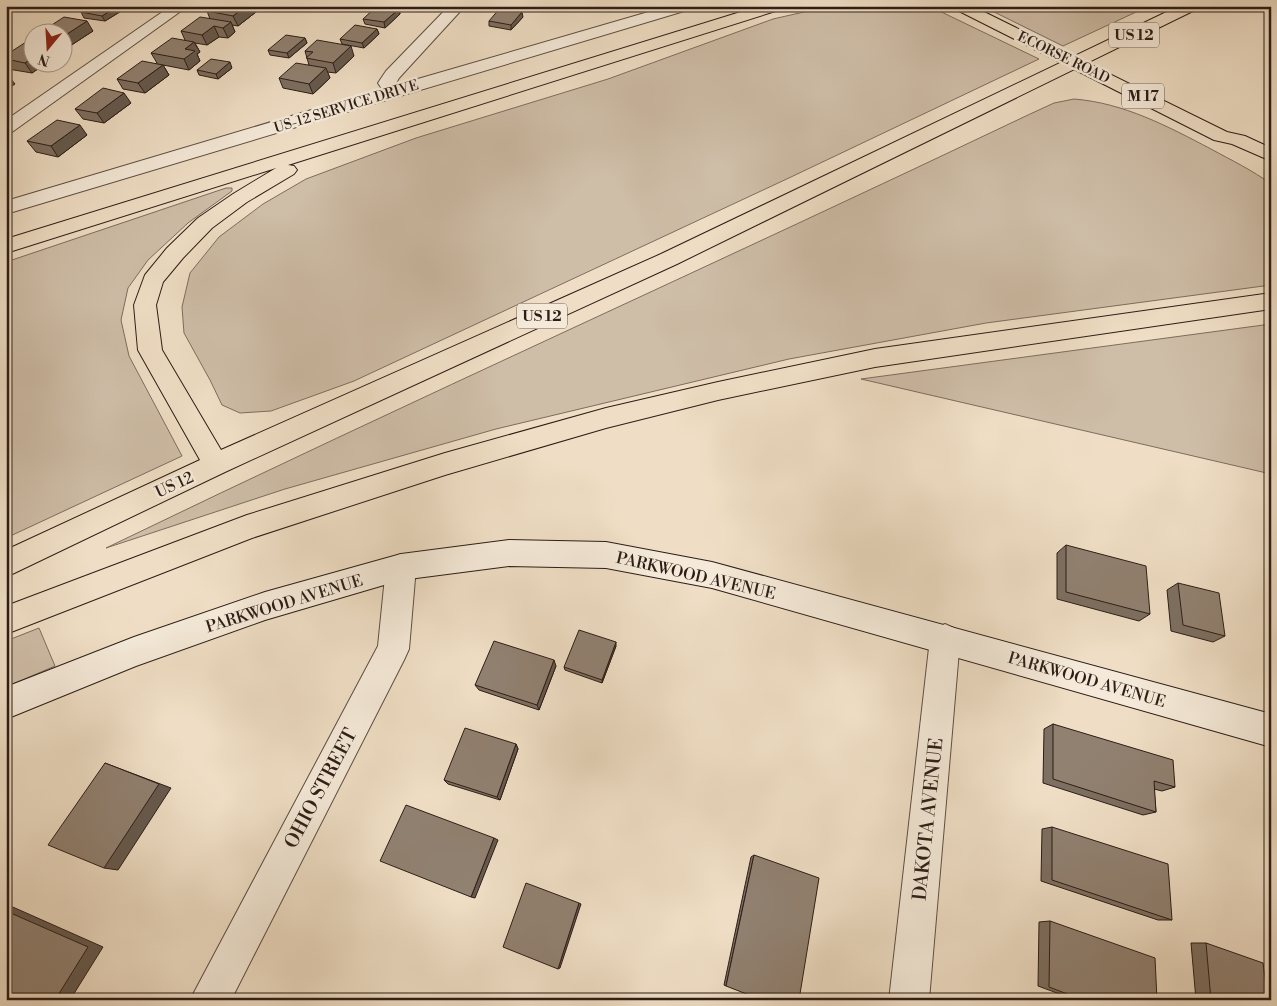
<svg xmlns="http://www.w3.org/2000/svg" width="1277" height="1006" font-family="'Libre Bodoni',serif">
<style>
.green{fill:#cebda7;stroke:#7d6d5f}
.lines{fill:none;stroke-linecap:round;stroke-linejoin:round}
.street-casing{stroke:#5d4d42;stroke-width:2}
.secondary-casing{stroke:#2c1d17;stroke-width:2}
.primary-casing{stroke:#2c1d17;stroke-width:2}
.highway-casing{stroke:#2c1d17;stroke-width:2}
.street{fill:#f5ead9;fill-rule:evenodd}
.secondary{fill:#f5ead9;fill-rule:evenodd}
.primary{fill:#efdec5;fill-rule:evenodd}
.highway{fill:#efdec5;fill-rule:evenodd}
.wall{fill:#7d6f61;stroke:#2c1d17}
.shaded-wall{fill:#665a4f;stroke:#2c1d17}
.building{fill:#918171;stroke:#2c1d17}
.labels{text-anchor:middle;stroke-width:5;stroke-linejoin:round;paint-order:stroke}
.far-street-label{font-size:14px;fill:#2c1d17;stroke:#f5ead9}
.shield{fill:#f5ead9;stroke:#685a51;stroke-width:1}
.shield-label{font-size:15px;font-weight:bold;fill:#2c1d17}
.street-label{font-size:16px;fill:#2c1d17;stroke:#f5ead9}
.near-street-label{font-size:19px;fill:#2c1d17;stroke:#f5ead9}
</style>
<rect width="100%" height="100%" fill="#efdec5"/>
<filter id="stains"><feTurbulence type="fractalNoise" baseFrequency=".004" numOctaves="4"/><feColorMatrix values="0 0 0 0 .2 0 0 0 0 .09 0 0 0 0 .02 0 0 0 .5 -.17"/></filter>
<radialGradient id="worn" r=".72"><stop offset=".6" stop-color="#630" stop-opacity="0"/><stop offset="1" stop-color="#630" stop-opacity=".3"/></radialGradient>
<g class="green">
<path d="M830,6H929L1039,59L791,177L354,381L271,411L240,413L222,405L210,380L184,333L182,307L190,273L219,237L263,204L306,179L416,138L608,79L773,19Z"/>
<path d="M982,6H1149L1063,46Z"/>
<path d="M1074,99C1124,103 1167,126 1211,149C1231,160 1252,170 1271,184V285L986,323L789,359L496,429L285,489L106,548C412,400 722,261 1028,115L1054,103Z"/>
<path d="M226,188H232V191L188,223L148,260L128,288L121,320L129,356L182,456L6,538V262Z"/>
<path d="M1271,324V474L861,379Z"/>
<path d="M39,628L55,666L6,687V641Z"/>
</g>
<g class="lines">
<defs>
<g id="street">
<path d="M171,6H188L12,132L6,133V120Z"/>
<path d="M449,6H465L399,78L396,83L397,85L669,6H693L691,9L6,214V201L382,89L378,83L386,71Z"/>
<path d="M401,554L411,558L416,567L409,649L404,660L231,1000H190L378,646L386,567L391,558Z"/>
<path d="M945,624L956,629L960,639L929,1000H889L930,639L934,629Z"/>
</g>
<path id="secondary" d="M509,540L606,542L712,562L1271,714V747L712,588L606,568L509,566L401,580L265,620L136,666L6,719V687L134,637L265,592L401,554Z"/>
<path id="primary" d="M953,6H972L1227,132L1245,136L1271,148V161L1232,144L1214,140L955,9Z"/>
<g id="highway">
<path d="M760,6H784L782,9L288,165L294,166L297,170L294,174L247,202L212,228L183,258L163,282L156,305L162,350L221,450L661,254L1179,6H1199L1197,9L677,264L225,472L6,577V550L200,460L138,350L134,305L145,275L167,248L198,218L233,194L276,168L6,253V239Z"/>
<path d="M1271,293V309L875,367L718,400L606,428L445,475L252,538L6,634V606L247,515L445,453L606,408L718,382L875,349Z"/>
</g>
</defs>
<use href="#street" class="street-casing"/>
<use href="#secondary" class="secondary-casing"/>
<use href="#primary" class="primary-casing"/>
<use href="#highway" class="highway-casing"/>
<use href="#street" class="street"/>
<use href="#secondary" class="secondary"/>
<use href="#primary" class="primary"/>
<use href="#highway" class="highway"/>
</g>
<g class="wall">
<path d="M90,6H121L123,10L105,21L84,18L81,12Z"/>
<path d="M257,6H270L268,8Z"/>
<path d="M394,6H408L406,8Z"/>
<path d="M399,9L400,14L385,28L365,24L363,19Z"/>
<path d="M207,11L256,12L238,26L232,25L235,32L228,38L219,37L207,45L195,43L200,52L197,54L200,61L189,70L163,65L169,75L145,93L123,89L117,79L157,63L151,53L185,40L181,31L210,19Z"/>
<path d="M523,17L511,30L489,26V21Z"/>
<path d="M377,29L379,34L364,48L342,44L340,39Z"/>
<path d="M93,31L70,46L62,45V32H41Z"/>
<path d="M305,38L307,43L289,58L270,55L268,50Z"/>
<path d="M305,51L354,56L336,73L327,72L330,78L313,94L283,88L279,78L309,65Z"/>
<path d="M6,55L32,62H48L32,73L8,69L6,66Z"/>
<path d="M232,68L218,79L199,75L197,70Z"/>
<path d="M131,103L104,123L83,119L75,109Z"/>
<path d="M87,135L58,157L36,152L27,141Z"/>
<path d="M1066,545L1150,614L1139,621L1057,599V553Z"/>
<path d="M1178,583L1225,636L1213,642L1171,631L1167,590Z"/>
<path d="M1271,589V607L1268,591Z"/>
<path d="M616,646L602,683L565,670L564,667Z"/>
<path d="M556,666L539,710L479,690L475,685Z"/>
<path d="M1053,724L1175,787L1162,791L1154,789L1156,812L1143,815L1043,783L1044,729Z"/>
<path d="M516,744L518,749L500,800L448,784L444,780Z"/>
<path d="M1052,827L1172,920H1158L1041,881L1042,829Z"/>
<path d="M754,855L726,986L724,985L751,857Z"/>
<path d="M1050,921L1157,1000H1076L1038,986L1039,922Z"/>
<path d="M1191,943H1206L1268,1000H1196Z"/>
</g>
<g class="shaded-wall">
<path d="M118,6H121L123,10L105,21L102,16Z"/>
<path d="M246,6H254L256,12L238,26L233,16Z"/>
<path d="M399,9L400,14L385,28L384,22Z"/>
<path d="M522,12L523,17L511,30V25Z"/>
<path d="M87,21L93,31L70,46L64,36Z"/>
<path d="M231,22L235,32L228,38L223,28Z"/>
<path d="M214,26L219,37L207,45L202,35Z"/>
<path d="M377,29L379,34L364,48L362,43Z"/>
<path d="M305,38L307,43L289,58L287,53Z"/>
<path d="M194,42L200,52L197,54L200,61L189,70L184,59L185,49Z"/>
<path d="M351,46L354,56L336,73L333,63Z"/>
<path d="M32,58V62H48L32,73L25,63Z"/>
<path d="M230,62L232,68L218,79L216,74Z"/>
<path d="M163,65L169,75L145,93L138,83Z"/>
<path d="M326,68L330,78L313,94L309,84Z"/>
<path d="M6,74H7L15,84L6,90Z"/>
<path d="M124,93L131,103L104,123L97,113Z"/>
<path d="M80,125L87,135L58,157L51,146Z"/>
<path d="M616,642V646L602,683V680Z"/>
<path d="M554,660L556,666L539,710L537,705Z"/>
<path d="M516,744L518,749L500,800L497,797Z"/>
<path d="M105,763L118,768L171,788L118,870L104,868Z"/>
<path d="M494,838L498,840L475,898L471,897Z"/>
<path d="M579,903L581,904L560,968L558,969Z"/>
<path d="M6,904L103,947L70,1000H55L6,911Z"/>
</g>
<g class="building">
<path d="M90,6H118L102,16L81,12Z"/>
<path d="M214,6H246L233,16L207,11Z"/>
<path d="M377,6H383L399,9L384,22L363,19Z"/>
<path d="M500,8L522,12L511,25L489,21Z"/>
<path d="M64,17L87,21L64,36H62V32H41Z"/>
<path d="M200,17L231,22L223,28L214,26L202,35L181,31Z"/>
<path d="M355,25L377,29L362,43L340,39Z"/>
<path d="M286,35L305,38L287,53L268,50Z"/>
<path d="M172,38L194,42L185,49L195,51L184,59L151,53Z"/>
<path d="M317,40L351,46L333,63L306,58L313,52L305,51Z"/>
<path d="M26,42L32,43V58L25,63L6,59V55Z"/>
<path d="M211,59L230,62L216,74L197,70Z"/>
<path d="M142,61L163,65L138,83L117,79Z"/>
<path d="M296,63L326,68L309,84L279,78Z"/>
<path d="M103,88L124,93L97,113L75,109Z"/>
<path d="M57,120L80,125L51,146L27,141Z"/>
<path d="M1066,545L1146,566L1150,614L1066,592Z"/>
<path d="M1178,583L1219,593L1225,636L1183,625Z"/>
<path d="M579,630L616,642L602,680L564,667Z"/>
<path d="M494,641L554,660L537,705L475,685Z"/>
<path d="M1053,724L1173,760L1175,787L1154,781L1156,812L1053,779Z"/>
<path d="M465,728L516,744L497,797L444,780Z"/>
<path d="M105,763L159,784L104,868L48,845Z"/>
<path d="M406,805L494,838L471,897L380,861Z"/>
<path d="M1052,827L1168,864L1172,920L1052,880Z"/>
<path d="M754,855L819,878L799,1000H762L726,986Z"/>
<path d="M526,883L579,903L558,969L503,947Z"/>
<path d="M6,911L88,947L55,1000H6Z"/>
<path d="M1050,921L1155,958L1157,1000H1083L1049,987Z"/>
<path d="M1206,943L1263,963L1268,1000H1211Z"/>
</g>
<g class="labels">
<g class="far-street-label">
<text transform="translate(1064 57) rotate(26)" y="5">ECORSE ROAD</text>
<text transform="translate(346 106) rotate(-17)" y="5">US-12 SERVICE DRIVE</text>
</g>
<g class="shield">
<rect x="1109" y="22.5" width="50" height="25" rx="4"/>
<rect x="1122" y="83.5" width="42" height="25" rx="4"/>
<rect x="517" y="303.5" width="50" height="25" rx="4"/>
</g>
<g class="shield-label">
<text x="1134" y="40">US 12</text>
<text x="1143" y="101">M 17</text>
<text x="542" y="321">US 12</text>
</g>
<g class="street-label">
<text transform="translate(174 484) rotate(-25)" y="6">US 12</text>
<text transform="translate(696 575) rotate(13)" y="6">PARKWOOD AVENUE</text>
<text transform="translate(284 603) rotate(-17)" y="6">PARKWOOD AVENUE</text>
<text transform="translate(1087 679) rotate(16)" y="6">PARKWOOD AVENUE</text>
</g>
<g class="near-street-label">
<text transform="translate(320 788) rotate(-62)" y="7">OHIO STREET</text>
<text transform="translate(927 819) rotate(-84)" y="7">DAKOTA AVENUE</text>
</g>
</g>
<rect width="1277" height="1006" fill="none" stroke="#efdec5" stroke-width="25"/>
<rect x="8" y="8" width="1262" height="991" fill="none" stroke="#2c1d17" stroke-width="2.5"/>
<rect x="12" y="12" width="1252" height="981" fill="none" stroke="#2c1d17"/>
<g transform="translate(48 48) rotate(198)"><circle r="24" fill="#f5ead9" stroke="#a5988b"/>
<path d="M0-4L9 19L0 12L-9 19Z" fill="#8f2418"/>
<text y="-8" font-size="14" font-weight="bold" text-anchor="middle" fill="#2c1d17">N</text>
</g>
<rect width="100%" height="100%" filter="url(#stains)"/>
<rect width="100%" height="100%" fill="url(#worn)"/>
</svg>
